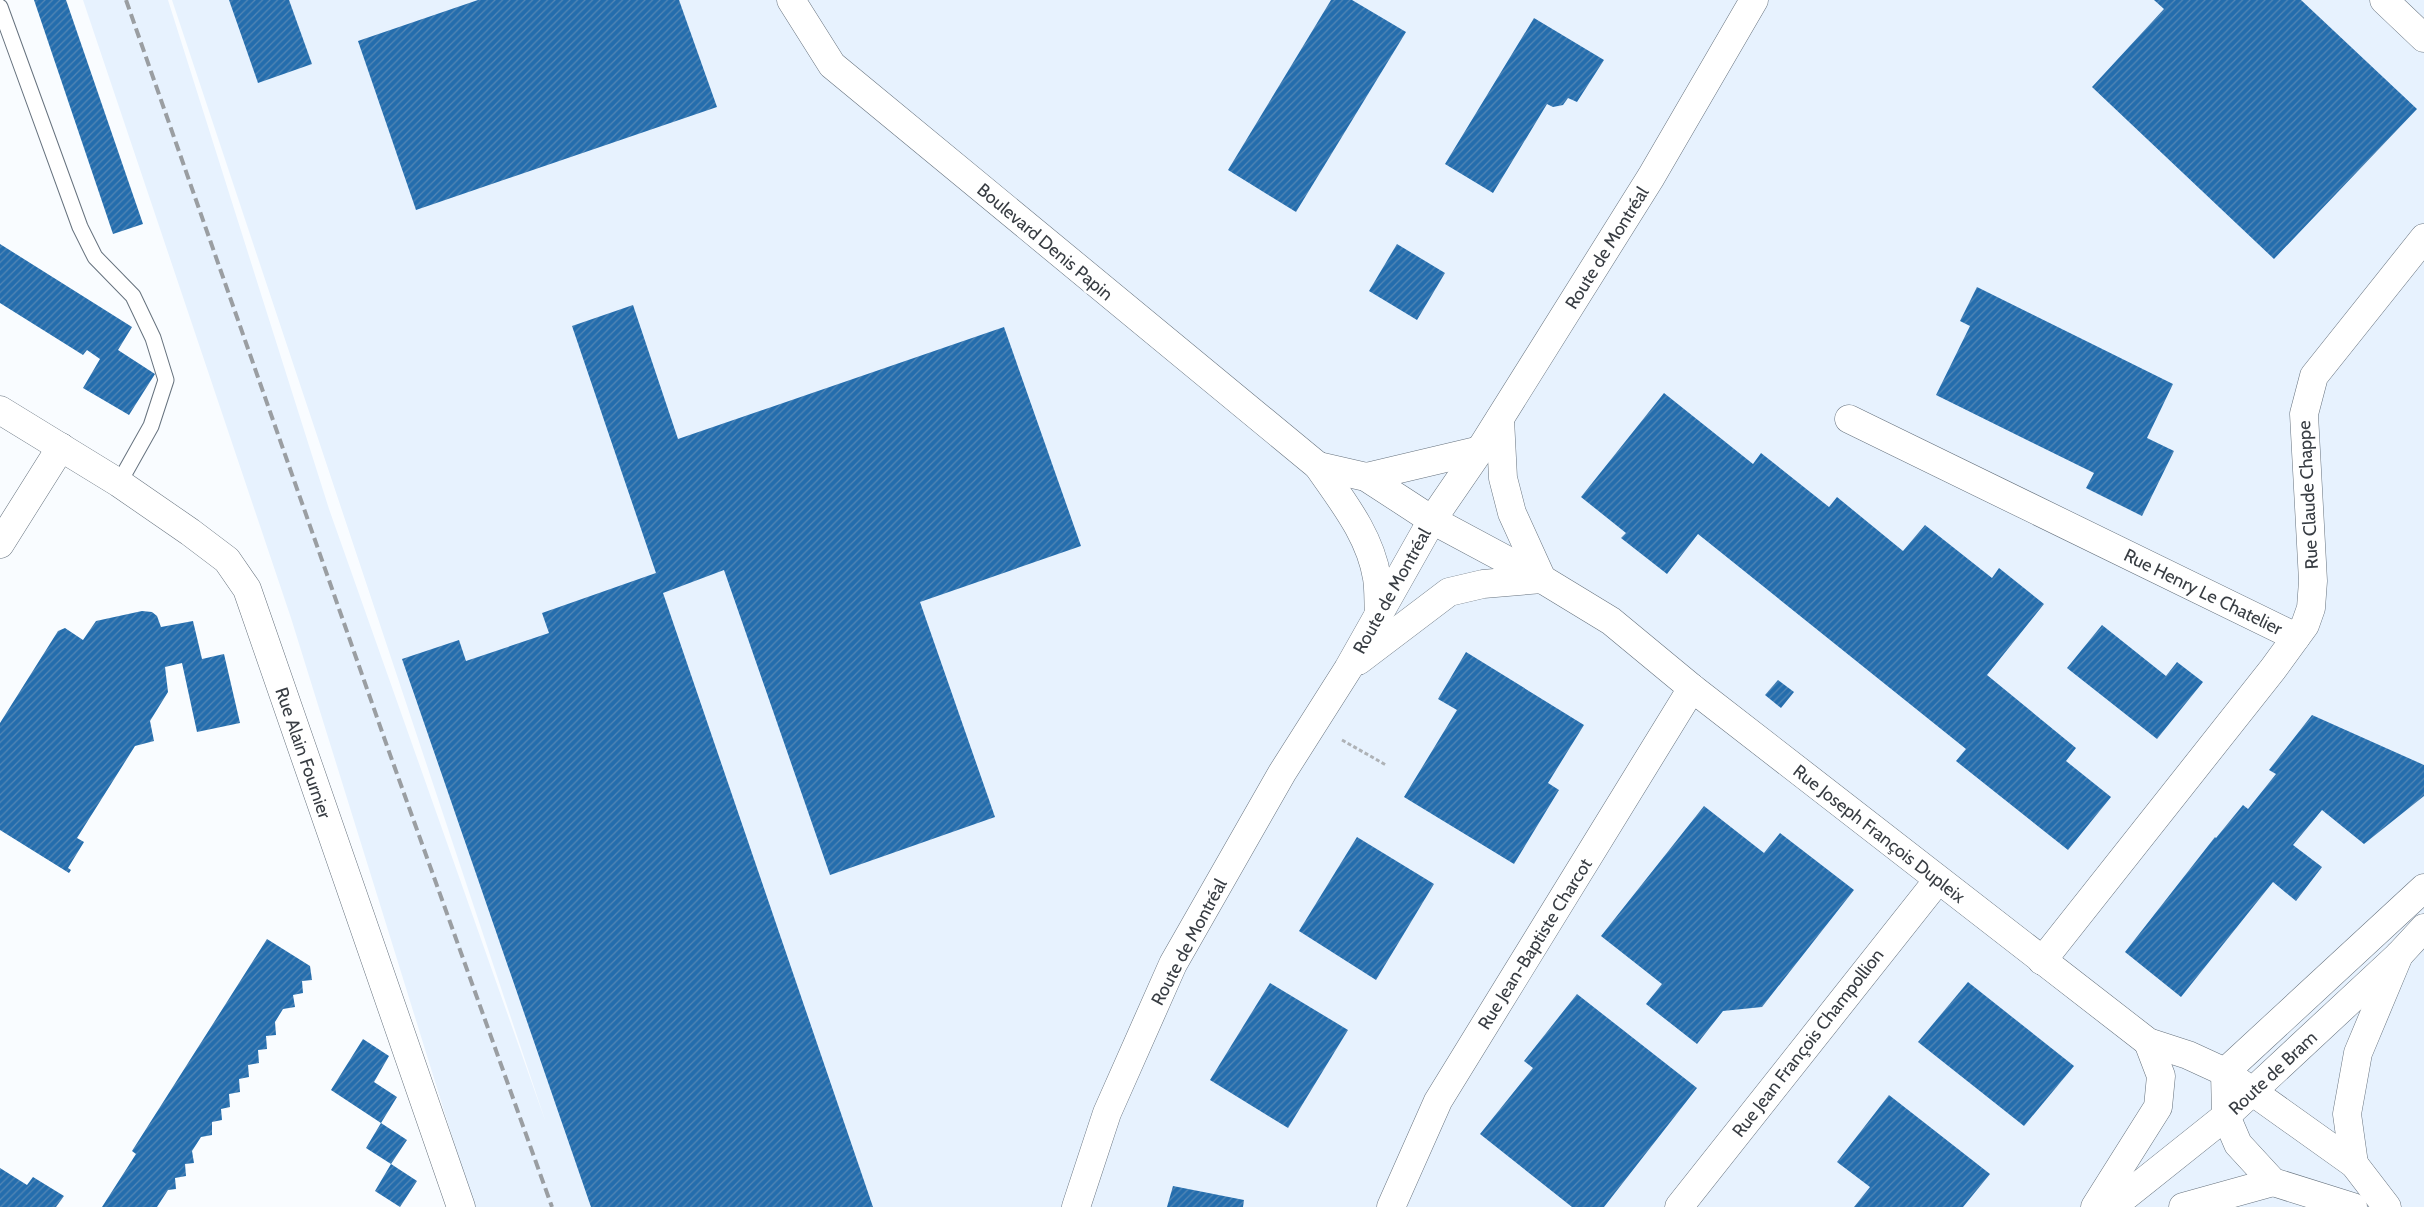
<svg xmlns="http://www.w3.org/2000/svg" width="2424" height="1207" font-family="Cabin,sans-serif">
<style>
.built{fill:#e7f2fe}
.building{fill:url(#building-hatch)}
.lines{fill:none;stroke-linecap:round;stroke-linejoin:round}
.service-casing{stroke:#66727e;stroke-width:17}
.minor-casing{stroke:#66727e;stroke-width:29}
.secondary-casing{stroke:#66727e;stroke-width:29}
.path{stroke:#aeb2b6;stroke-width:3;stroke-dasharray:4 2.5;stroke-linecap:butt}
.service{stroke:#fff;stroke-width:15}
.minor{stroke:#fff;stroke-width:28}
.secondary{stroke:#fff;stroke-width:28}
.rail{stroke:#9a9ea2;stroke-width:4;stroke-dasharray:10 5;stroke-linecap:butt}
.labels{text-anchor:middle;stroke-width:5;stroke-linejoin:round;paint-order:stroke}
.street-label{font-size:18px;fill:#383d43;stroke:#fff}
</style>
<defs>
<pattern id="building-hatch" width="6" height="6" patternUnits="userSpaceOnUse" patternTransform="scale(1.25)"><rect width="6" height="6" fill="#246dad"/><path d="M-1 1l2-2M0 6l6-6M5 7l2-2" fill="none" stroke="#5487b5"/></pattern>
</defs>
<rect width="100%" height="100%" fill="#f9fcff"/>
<path class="built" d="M83,0H168L329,509L546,1123L172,0H2424V1207H474L291,618Z"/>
<g class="building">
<path d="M34,0H66L143,224L113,234Z"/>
<path d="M229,0H289L312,64L258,83Z"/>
<path d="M478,0H679L717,107L416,210L358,41Z"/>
<path d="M1331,0H1352L1406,32L1296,212L1228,170Z"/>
<path d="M2154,0H2301L2417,109L2274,259L2092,87L2164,9Z"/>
<path d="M1534,18L1604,60L1577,102L1568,98L1563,105L1553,107L1547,104L1493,193L1445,164Z"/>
<path d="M0,244L132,327L118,350L155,374L129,415L83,388L100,359L87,350L83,355L0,303Z"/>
<path d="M1397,244L1445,273L1417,320L1369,291Z"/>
<path d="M1977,287L2173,384L2147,438L2174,451L2142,516L2086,488L2094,473L1936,395L1970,326L1960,321Z"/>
<path d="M633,305L678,439L1004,327L1081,546L920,602L995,817L830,875L724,570L663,593L873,1207H591L402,659L459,640L466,661L549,633L542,613L656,573L572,326Z"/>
<path d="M1664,393L1753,464L1761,453L1829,507L1837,497L1903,551L1925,525L1992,578L1999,568L2044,604L1987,675L2076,748L2066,761L2111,797L2068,850L1956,761L1966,749L1698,534L1667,574L1621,538L1626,533L1581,497Z"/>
<path d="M142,611L152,612L157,616L161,627L193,621L202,659L224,654L240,723L197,732L182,663L165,667L168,692L150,721L154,741L135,746L77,838L84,842L68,868L71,870L69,873L0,830V723L58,631L65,628L83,640L96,621Z"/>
<path d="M2102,625L2166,676L2177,662L2203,682L2157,739L2067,668Z"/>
<path d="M1466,652L1584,725L1548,783L1559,790L1514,864L1404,797L1457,710L1438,699Z"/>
<path d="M1778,680L1794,692L1781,708L1765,695Z"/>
<path d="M2312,715L2424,765V796L2364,844L2322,810L2293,845L2322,867L2296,901L2273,882L2181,997L2125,952L2215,837L2216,838L2243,805L2248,809L2276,774L2269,770Z"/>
<path d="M1704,806L1764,853L1780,833L1854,890L1762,1007L1723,1011L1697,1044L1646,1004L1662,984L1601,936Z"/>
<path d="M1357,837L1434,884L1376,980L1299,931Z"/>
<path d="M267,939L310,966L312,980L302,981L303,993L293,995L295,1007L283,1009L275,1022L276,1035L266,1036L267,1049L258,1050L259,1063L248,1065L249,1077L239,1079L240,1092L229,1094L230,1107L221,1109L222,1120L212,1122V1135L201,1137L192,1151L194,1163L185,1164L186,1176L175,1178L176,1189L168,1190L157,1207H102L136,1154L132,1151Z"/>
<path d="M1968,982L2074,1066L2024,1126L1918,1042Z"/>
<path d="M1270,983L1348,1030L1288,1128L1210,1080Z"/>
<path d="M1577,994L1697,1088L1604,1207H1572L1480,1134L1533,1068L1524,1061Z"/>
<path d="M363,1039L389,1056L374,1082L397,1097L381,1123L331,1090Z"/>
<path d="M1889,1095L1990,1174L1963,1207H1854L1870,1187L1837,1162Z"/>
<path d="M381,1123L407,1140L391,1164L417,1181L400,1207L375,1191L391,1164L366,1148Z"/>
<path d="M0,1168L27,1185L33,1177L64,1196L56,1207H0Z"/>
<path d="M1173,1186L1244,1200L1243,1207H1167Z"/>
</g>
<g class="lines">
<defs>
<path id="service" d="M0,7L80,227L95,257L133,296L153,338L166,380L151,426L119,483"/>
<g id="minor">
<path d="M791,0L832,65L1318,466C1342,501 1370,535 1377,578C1379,590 1378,603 1379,616"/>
<path d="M2384,0L2424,38"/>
<path d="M0,410L119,483L190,532L227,560L247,589L461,1207"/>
<path d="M1849,419L2296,637"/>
<path d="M1318,466L1366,477L1432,520"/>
<path d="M1366,477L1480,450"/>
<path d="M0,544L61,447"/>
<path d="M2042,961L2273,669L2305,625L2311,608L2313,581L2304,414L2314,376L2424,238"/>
<path d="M2225,1072L2354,1164L2387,1207"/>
<path d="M2354,1164L2347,1114L2358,1053L2399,955"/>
<path d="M1391,1207L1438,1101L1692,688"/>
<path d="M1679,1207L1938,880"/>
</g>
<g id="secondary">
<path d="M1500,419L1503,478L1512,513L1542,579"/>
<path d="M1432,520L1542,579L1611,621L1692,688L2148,1042L2188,1055L2225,1072"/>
<path d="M1358,661L1449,592L1483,584L1542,579"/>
<path d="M1076,1207L1107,1113L1173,964L1282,773L1348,669L1432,520L1480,450L1651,177L1754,0"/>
<path d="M2095,1207L2158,1107L2161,1076L2148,1042"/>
<path d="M2112,1207L2226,1116L2399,955L2424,928"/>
<path d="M2183,1207L2273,1182"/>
<path d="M2353,1207L2273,1182L2238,1144L2226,1116L2225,1072L2424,888"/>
</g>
</defs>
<use href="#service" class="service-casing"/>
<use href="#minor" class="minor-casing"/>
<use href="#secondary" class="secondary-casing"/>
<path class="path" d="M1342,740L1386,765"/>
<use href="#service" class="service"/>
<use href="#minor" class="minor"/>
<use href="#secondary" class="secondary"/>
<path class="rail" d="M126,0L387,746L552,1207"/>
</g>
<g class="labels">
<g class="street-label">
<text transform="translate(1045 242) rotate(40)" y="6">Boulevard Denis Papin</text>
<text transform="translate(1607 248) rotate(-58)" y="6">Route de Montréal</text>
<text transform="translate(2308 495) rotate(-93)" y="6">Rue Claude Chappe</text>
<text transform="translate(1392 591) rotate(-61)" y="6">Route de Montréal</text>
<text transform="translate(2203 592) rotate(26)" y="6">Rue Henry Le Chatelier</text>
<text transform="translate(303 753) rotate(71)" y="6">Rue Alain Fournier</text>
<text transform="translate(1879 834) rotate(38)" y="6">Rue Joseph François Dupleix</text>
<text transform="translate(1189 942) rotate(-62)" y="6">Route de Montréal</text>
<text transform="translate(1535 944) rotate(-58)" y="6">Rue Jean-Baptiste Charcot</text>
<text transform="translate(1808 1043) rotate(-52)" y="6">Rue Jean François Champollion</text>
<text transform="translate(2273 1073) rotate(-43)" y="6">Route de Bram</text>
</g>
</g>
</svg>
